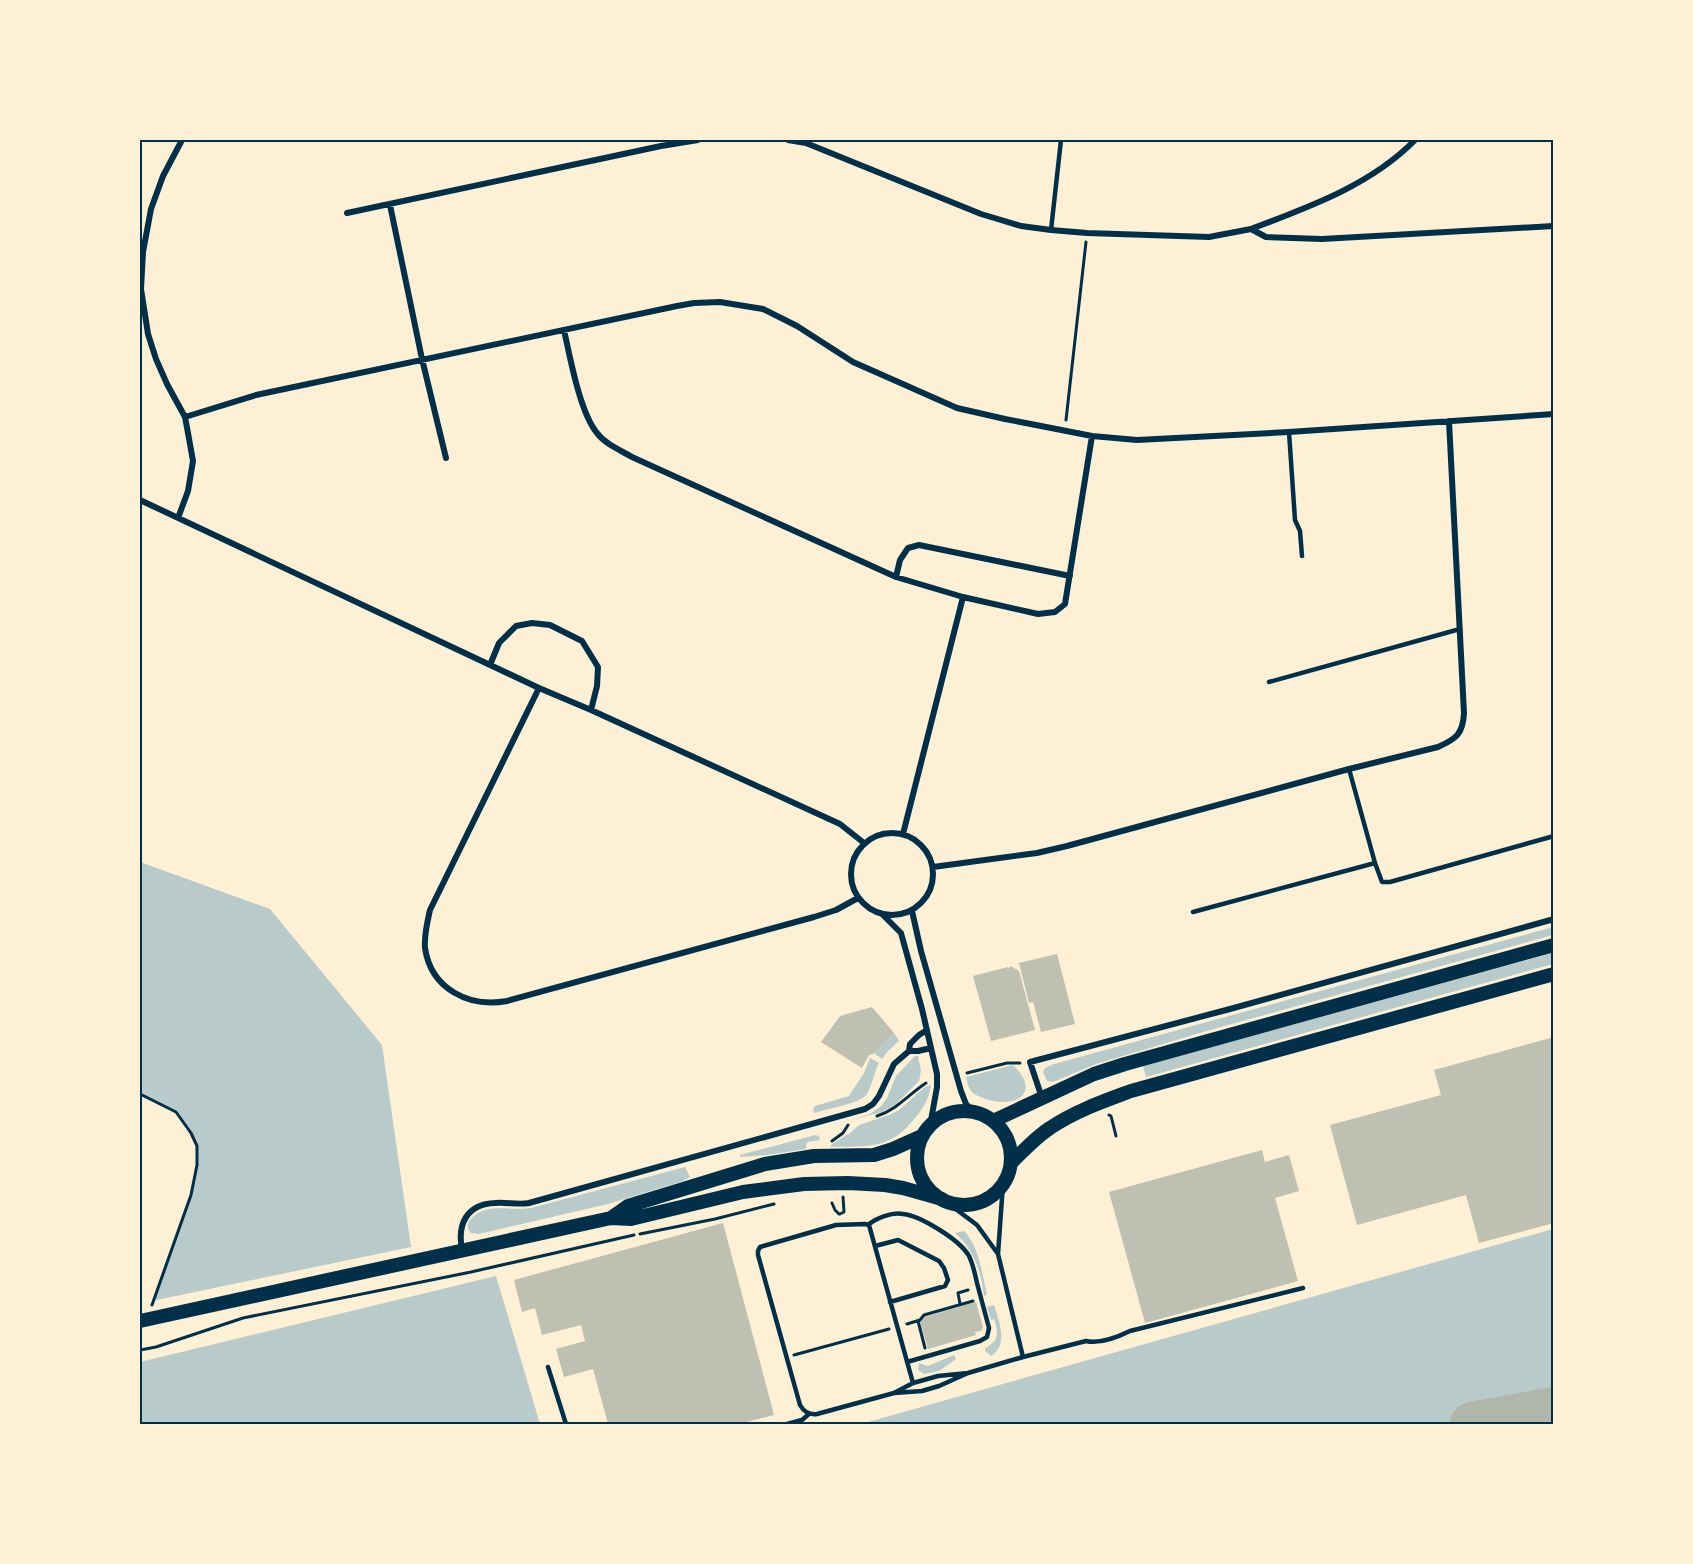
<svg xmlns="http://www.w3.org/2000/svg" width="1693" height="1564" viewBox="0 0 1693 1564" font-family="'Archivo Narrow',sans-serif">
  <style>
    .green { fill: #b9caca }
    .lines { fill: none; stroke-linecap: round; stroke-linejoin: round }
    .taxiway { stroke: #b1b6ab; stroke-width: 44 }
    .building { fill: #bec0b2 }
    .path { stroke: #003049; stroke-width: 3 }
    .service { stroke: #003049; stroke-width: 4.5 }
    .minor { stroke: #003049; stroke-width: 6 }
    .primary { stroke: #003049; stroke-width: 14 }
    .neatline { fill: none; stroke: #003049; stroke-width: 2 }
  </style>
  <rect width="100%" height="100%" fill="#fdf0d5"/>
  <path class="green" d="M140 862 270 909 382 1045 411 1247 152 1301 191 1192 197 1165 196 1144 176 1112 140 1094Z
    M1553 927V935L1203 1032 1096 1064 1053 1082 1047 1081 1043 1072 1045 1068 1054 1064Z
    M1553 953V964L1146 1077 1143 1066Z
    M894 1033 899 1041 888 1051 882 1059 874 1053Z
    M915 1056H918L921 1071 919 1081 895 1105 882 1112 850 1120 870 1114 881 1106 887 1098 896 1076Z
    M870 1058 879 1063C874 1073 872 1085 867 1094 860 1104 826 1109 814 1113L813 1109 815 1106 849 1096 864 1073Z
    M1013 1065C1043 1094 1014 1110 983 1098 979 1096 974 1095 971 1091 968 1087 967 1081 966 1077Z
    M931 1085C929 1098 924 1108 915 1118 890 1150 867 1146 830 1147L832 1144 850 1133 859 1125 889 1115 899 1110 925 1087Z
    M815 1135 819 1136 820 1140 807 1142 806 1149 767 1155 740 1157V1155Z
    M685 1167 690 1177 683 1181 608 1204 479 1234 471 1233C468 1229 466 1226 470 1220 486 1201 510 1212 531 1208Z
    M1553 1229V1424H861Z
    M964 1231C979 1246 982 1274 987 1294L984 1296C981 1271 974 1250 955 1233Z
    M496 1276 540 1424H140V1362Z
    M994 1305C999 1321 1009 1345 991 1356L985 1351V1348C999 1342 999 1332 994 1319L991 1320 987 1307Z
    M954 1355 956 1359 939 1371 924 1374 918 1370 919 1363 928 1366Z"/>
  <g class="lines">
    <path class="taxiway" d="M1472 1424 1554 1409"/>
  </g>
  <path class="building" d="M1057 954 1075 1024 1041 1032 1033 1002 1029 1003 1019 963Z
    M1011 966 1019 971 1035 1030 991 1041 973 976 1008 967 1009 968Z
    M872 1007 894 1033 873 1054 869 1055 862 1068 821 1042 840 1016Z
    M1554 1037V1223L1479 1243 1466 1195 1357 1225 1330 1125 1441 1095 1434 1070Z
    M1262 1150 1265 1162 1289 1155 1299 1191 1275 1198 1298 1281 1145 1323 1109 1192Z
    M723 1223 774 1415 739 1424H608L593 1369 564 1377 556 1349 585 1341 581 1325 542 1335 535 1308 522 1312 514 1280Z
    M976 1302 983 1327 981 1331 975 1332 976 1335 928 1349 920 1322 925 1317Z"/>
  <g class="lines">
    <path class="path" d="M1066 420 1086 242
      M967 1073 1007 1063H1020
      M140 1094 176 1112 191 1133 197 1146V1165L191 1195 152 1305
      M1109 1115 1111 1116 1116 1136
      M877 1116C898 1109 909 1094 926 1083
      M832 1141 843 1133 848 1125
      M832 1203 835 1210 839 1214
      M840 1214 844 1212 843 1197
      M640 1234 715 1219 774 1204
      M960 1304 958 1293 968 1290
      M918 1321 925 1348
      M907 1324 920 1320 924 1315 973 1301
      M140 1350 156 1347 243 1318 471 1272 634 1235
      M794 1355 889 1329"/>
    <path class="service" d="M1051 230 1061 140
      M1289 432 1295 520 1300 531 1302 556
      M1269 682 1460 629
      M1349 769 1375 863 1382 882H1390L1554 836
      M1193 912 1375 863
      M1003 1184 998 1254 1023 1357 1086 1341C1099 1344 1118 1337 1130 1331L1303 1288
      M945 1201 977 1225 998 1254
      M868 1225C876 1218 892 1212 903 1214 921 1216 960 1240 969 1256 973 1264 975 1274 977 1283 981 1298 985 1313 989 1328L987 1337 980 1341 907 1362
      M875 1246 898 1240 904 1243 939 1261 944 1268 948 1280 945 1286 890 1302
      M548 1367 566 1424
      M913 1383 938 1376 968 1373 1023 1357
      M894 1393 913 1383 869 1225 865 1224 836 1225 760 1247 758 1251V1255L800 1405C804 1412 809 1415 817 1414L894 1393 922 1391 939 1386 968 1373
      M787 1424 802 1420 809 1414"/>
    <path class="minor" d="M788 140 806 143 981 214 1021 226 1051 230 1087 233 1209 237 1251 229 1266 237 1322 239 1553 226
      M390 205 422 359 446 458
      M347 213 661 146 698 140
      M1251 229C1309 207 1371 185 1415 140
      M564 330C570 357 580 413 597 433 605 444 620 450 632 457L896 577 963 597 1038 614 1055 612 1065 604 1092 436
      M185 417 256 395 677 306 694 303 720 302 763 309 797 326 853 362 957 408 1005 419 1092 436 1137 440 1289 432 1554 414
      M140 500 539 688 591 710 840 824 864 843
      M178 518 188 491 193 461 188 433 185 417 167 384 156 359 148 334 141 289 143 252 151 209 163 176 182 140
      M896 577 900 560 908 548 919 545 1070 576
      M490 665 499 643 516 626 532 623 550 625 582 641 598 667 597 686 591 710
      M539 688 430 910C427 923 424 935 425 948 431 989 469 1008 507 1001L814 917 836 910 858 898
      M851 874a41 41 0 1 1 82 0a41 41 0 1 1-82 0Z
      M903 834 963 597
      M933 867 1037 853 1067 846 1349 769 1438 747C1456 739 1463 734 1464 713L1449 421
      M912 911 921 951 961 1091 966 1104 974 1112
      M882 914 901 933 922 1009 937 1074V1087L930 1126
      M909 1051H918L931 1048
      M1042 1098 1030 1062 1230 1009 1554 919
      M462 1249C457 1224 467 1204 495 1203 507 1202 518 1205 529 1203L865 1109 873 1104 879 1096 894 1064 909 1051 910 1044 919 1035 927 1030"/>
    <path class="primary" d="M917 1158a47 47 0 1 1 94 0a47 47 0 1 1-94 0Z
      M993 1121 1094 1074 1125 1064 1554 945
      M1012 1162C1024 1150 1036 1137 1050 1128 1075 1111 1104 1101 1131 1091L1554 974
      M611 1218 628 1206 765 1164 814 1156 874 1155 893 1149 922 1136
      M140 1321 611 1218 631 1219 743 1192 804 1184 848 1183 885 1185 903 1188 942 1199"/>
  </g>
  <rect width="1693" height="1564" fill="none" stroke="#fdf0d5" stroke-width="282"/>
  <rect x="141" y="141" width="1411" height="1282" class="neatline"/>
</svg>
